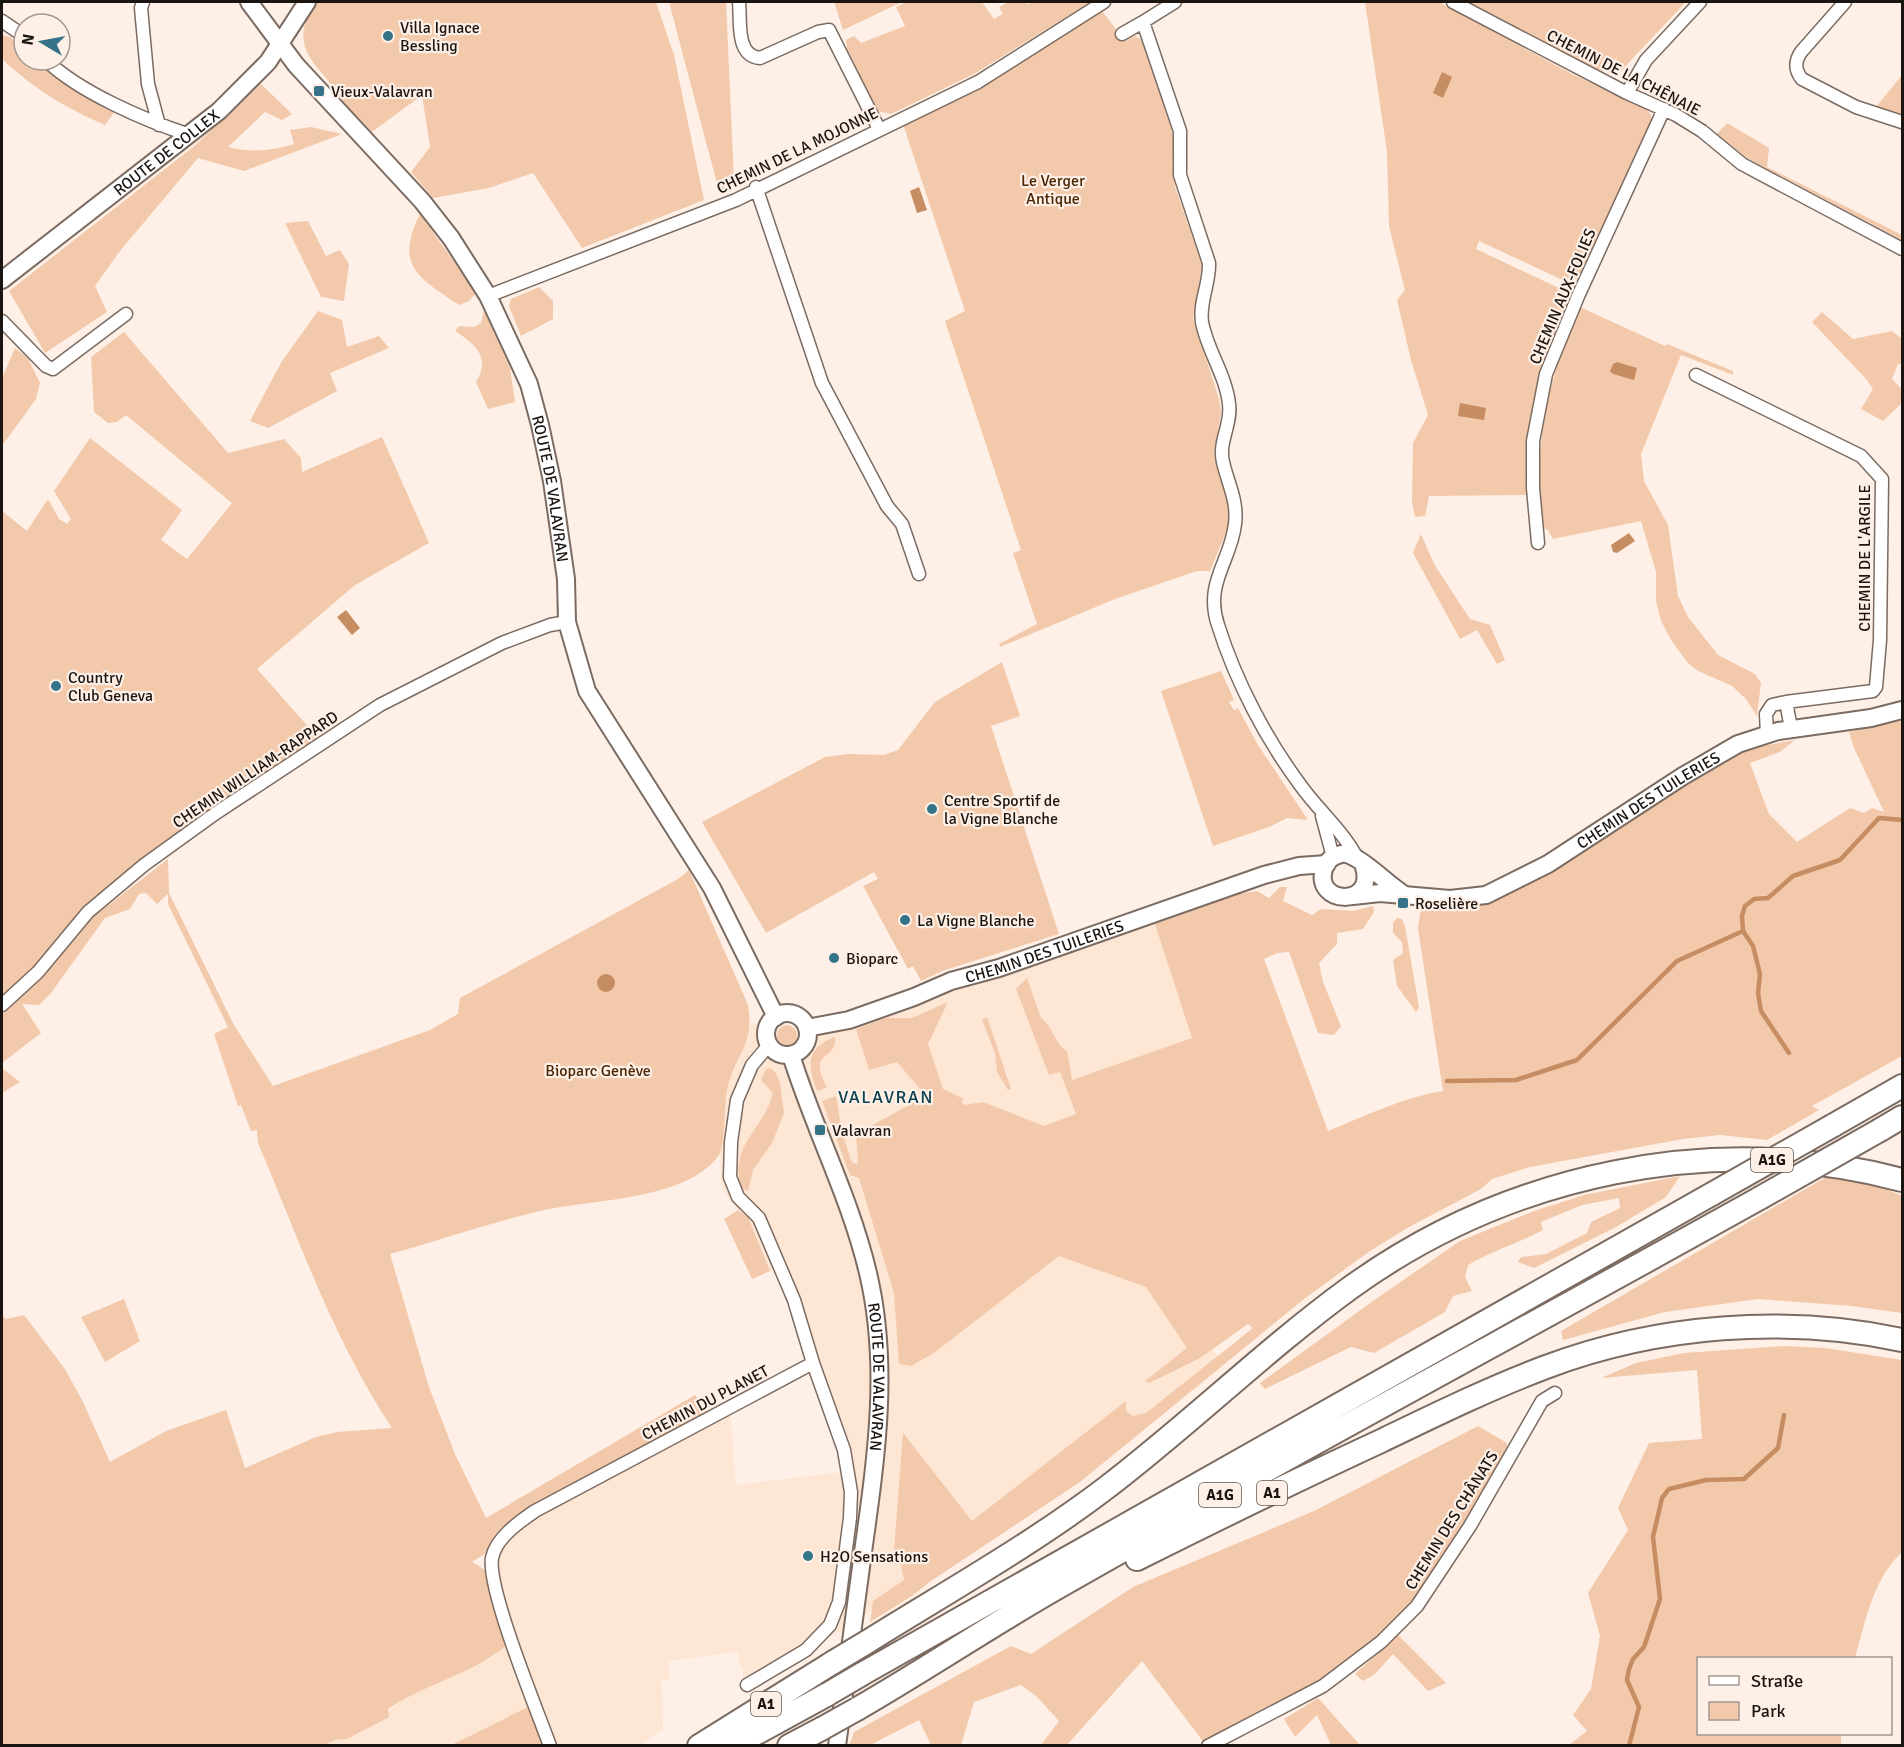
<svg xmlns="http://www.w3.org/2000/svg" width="1904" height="1747" viewBox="0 0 1904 1747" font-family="Signika,sans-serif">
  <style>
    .built { fill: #fee6d5 }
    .green { fill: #f3c9ab }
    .water { fill: #c68c62 }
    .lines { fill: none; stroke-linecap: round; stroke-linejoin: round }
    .stream { stroke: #c68c62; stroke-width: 4.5 }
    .street-casing { stroke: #7b6b61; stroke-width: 15 }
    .secondary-casing { stroke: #7b6b61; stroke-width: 20 }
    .highway-casing { stroke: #7b6b61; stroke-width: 26 }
    .street { stroke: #fff; stroke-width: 12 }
    .secondary { stroke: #fff; stroke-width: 16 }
    .highway { stroke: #fff; stroke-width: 22 }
    .highway-bridge-casing { stroke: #7b6b61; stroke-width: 26; stroke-linecap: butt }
    .highway-bridge { stroke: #fff; stroke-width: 22 }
    .poi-dot { fill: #347388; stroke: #fef0e6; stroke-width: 2 }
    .labels { text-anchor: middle; stroke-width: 4.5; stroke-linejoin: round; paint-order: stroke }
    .shield { fill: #fef0e6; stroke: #5f5751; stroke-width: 1.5 }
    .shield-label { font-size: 15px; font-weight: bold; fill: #1b1511 }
    .poi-label { font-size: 16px; fill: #1b1511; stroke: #fef0e6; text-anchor: start }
    .street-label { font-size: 16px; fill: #1b1511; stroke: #fef0e6 }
    .park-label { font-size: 16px; fill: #4b2502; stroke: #fef0e6 }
    .neighbourhood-label { font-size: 18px; letter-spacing: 1.5px; fill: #0a4151; stroke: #fef0e6 }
  </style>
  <rect width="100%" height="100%" fill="#fef0e6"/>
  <path class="built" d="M1149 915 1155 924 1193 1038 1065 1083 1076 1114 1186 1309 1219 1358 985 1539 743 1692V1667H740L738 1652 668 1661 670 1679 662 1680 663 1729 640 1745H544L530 1706 449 1745 325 1746 335 1740 347 1739 406 1697 493 1657 508 1644 483 1555 506 1528 730 1406 736 1485 842 1472 841 1458 787 1298 774 1269 770 1271 748 1217 738 1210 725 1193 721 1181 720 1153 728 1083 749 1037 750 1022 786 1035Z"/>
  <path class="green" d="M317 2H656L674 55 704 200 582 248 533 173 489 188 433 198 411 172 430 147 422 95 372 132C360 119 347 107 336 94 332 89 330 83 326 78 302 51 294 34 317 2Z
    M669 2H726L734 180 720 195Z
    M834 2H902L843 30Z
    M906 2H982L994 19 1003 14 999 7 1008 2H1026L1027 4 1032 2H1090L974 74 891 114 877 111 847 48 846 40 854 36 861 43 905 26 896 7Z
    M1365 2H1439L1570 73 1647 109 1651 115V123L1579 278 1565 281 1479 241 1476 249 1563 290 1567 295V304C1538 372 1524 419 1526 495L1429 496 1425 516 1415 517 1412 502 1413 443 1428 415 1411 360 1397 300 1405 290 1389 226 1387 152Z
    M1466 2H1686L1618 74 1606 72 1619 55 1602 72Z
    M1102 11 1125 41 1135 36 1142 40 1171 128 1174 141 1172 167 1175 187 1202 265 1193 318 1219 399 1221 412 1214 454 1229 509 1228 528 1210 571H1197L1115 599 1000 647 999 644 1037 624 1013 553 1021 550 945 321 965 311 903 124 1009 71Z
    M2 35 10 37 24 50V60H36L55 78 115 111 105 125C62 106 36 90 2 59Z
    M1902 75V116L1876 107Z
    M261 84 292 114 282 120 265 112 228 147C251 153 272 151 294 144L290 130 311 127 342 134 244 171 198 158 120 251 95 286 107 312 45 353 9 291 193 147Z
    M1727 123 1769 148 1767 167 1902 235V240L1747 158 1717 134Z
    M420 214 476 293 469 301 459 305C419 278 394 266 420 214Z
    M308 221 326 256 340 250 349 264 344 301 321 297 285 223Z
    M539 287 553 301V319L521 336 509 306 511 299Z
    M1580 307 1665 346 1667 344 1733 371V375L1681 355 1641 454 1644 481 1668 525 1678 596 1688 617 1718 655 1755 674 1761 683 1757 716 1746 699 1732 686 1698 671 1687 662 1671 640 1661 621 1656 601V572L1641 521 1553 539 1548 530 1541 527C1535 440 1545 386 1580 307Z
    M318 311 342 320 347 347 379 336 389 348 330 373 337 391 268 428 250 421 282 361Z
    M484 311 510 368 515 402 488 409 476 382C491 357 476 345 455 331L459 326 475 327 481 323Z
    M1822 312 1853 339 1892 331 1902 339V364H1898L1892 379 1902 389V403L1883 421 1861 409 1873 389 1867 380 1812 322Z
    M124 332 228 453 284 439 301 458 302 472 382 437 429 543 355 585 257 669 320 740 158 847 81 911 33 969 2 997V511L27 531 48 499 59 519 67 524 71 519 54 491 90 438 182 510 161 540 187 559 232 503 126 415 117 422 108 423 94 412 91 357Z
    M15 348 28 358 40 383 36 399 2 446V378Z
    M1421 534 1434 564 1470 619 1490 625 1505 660 1497 664 1477 630 1460 639 1413 553Z
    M1002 662 1020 716 991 726 1059 934 945 970 921 981 913 966 908 969 863 886 878 879 874 872 766 933 702 822 825 757 849 754 884 755 898 750 935 702Z
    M1221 671 1234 700 1229 702 1234 710 1238 708 1258 745 1308 820 1287 818 1269 827 1213 846 1161 691Z
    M1902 720V1056L1812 1106 1819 1110 1767 1140 1720 1135 1683 1139 1530 1167 1492 1179 1481 1189 1409 1227 1370 1251 1304 1299 1080 1482 931 1581 912 1596 870 1622 873 1601 904 1580 901 1565 893 1564 903 1433 972 1521 1126 1401V1411L1133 1416 1146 1413 1253 1328 1248 1324 1200 1358 1149 1383 1145 1381 1187 1348 1146 1287 1059 1256 934 1353 911 1366 899 1364 894 1293 859 1178 850 1175 822 1101 836 1096 842 1133 852 1163 858 1164 856 1134 926 1096 897 1062 869 1070 856 1029 885 1018H912L948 1002 928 1044 943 1089 964 1099 961 1101 964 1105 983 1102 1044 1126 1076 1114 1060 1072 1049 1075 1016 989 1027 978 1041 1018C1053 1026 1054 1043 1067 1051L1072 1080 1192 1038 1155 924 1239 894 1257 891 1269 898 1280 887H1287L1283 901 1312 915 1321 909 1353 911 1373 906 1374 912 1363 929 1337 933V944L1319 963 1323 982 1341 1026 1334 1035 1318 1033 1289 952 1277 953 1264 959 1328 1131C1365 1116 1404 1097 1443 1091L1418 929 1420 913 1426 905 1450 908 1479 904 1546 873 1745 749 1795 740 1780 752 1750 763 1769 814 1797 842 1850 808 1864 813 1872 808 1884 812 1854 748 1849 732Z
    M168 859 169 893 234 1025 273 1086 430 1030 458 1014 460 998 678 879 689 870 748 1005C754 1043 740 1049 729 1082 723 1098 726 1145 719 1155 687 1201 590 1199 540 1211 489 1223 440 1240 390 1254L429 1387 455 1454 486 1518 695 1395 708 1413 525 1513 483 1555 472 1562 487 1571 508 1644C474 1674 426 1683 388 1709L389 1717 347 1739 335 1740 325 1745H2V1315L6 1319 24 1315 65 1369 83 1402 110 1462 166 1431 226 1410 245 1468 316 1437 337 1432 392 1428C333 1339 300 1242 258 1143L257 1130 251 1131 241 1105 238 1106 214 1034 228 1027 168 904V894L157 904 146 893 139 894 130 909 105 918 51 993 39 1005 22 1004 41 1033 2 1063V1010L53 965 77 932 93 917Z
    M1397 918 1402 919 1405 926 1419 1007 1416 1012 1397 986 1393 960 1403 953 1402 942 1393 933V923Z
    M987 1017 1011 1089 1008 1090 997 1072 995 1053 982 1020Z
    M777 1035a10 10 0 1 1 20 0a10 10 0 1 1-20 0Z
    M835 1037C837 1063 806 1049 827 1087L817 1091C807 1065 806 1048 835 1037Z
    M2 1068 20 1082 2 1093Z
    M770 1068 775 1072 780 1083 784 1113 772 1143 753 1170 748 1191 741 1188C729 1143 764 1130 773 1093L761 1080 766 1069Z
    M1680 1176 1666 1197 1616 1227 1534 1268 1518 1262 1521 1257 1546 1254 1587 1233 1591 1222 1620 1208 1619 1198 1582 1205 1541 1222 1543 1230C1519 1243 1492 1251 1468 1265L1465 1277 1472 1291 1453 1296 1445 1312 1374 1353 1351 1347 1265 1389 1260 1383 1373 1301 1460 1241 1534 1211 1584 1195Z
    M1828 1176 1867 1181 1902 1196V1313L1852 1306 1758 1299 1665 1312 1563 1340 1561 1331Z
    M738 1210 748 1217 770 1271 752 1279 724 1219Z
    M124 1299 140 1341 105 1362 81 1317Z
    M1784 1346 1825 1348 1902 1360V1552C1872 1581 1866 1620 1855 1658H1698V1734H1841V1745H1569L1587 1731 1573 1715 1591 1689 1600 1636 1588 1593 1628 1530 1618 1508 1649 1443 1702 1439 1697 1370 1601 1378 1636 1363 1684 1353Z
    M1478 1426 1507 1443V1455C1476 1505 1436 1586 1393 1625 1338 1676 1271 1709 1205 1744L1142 1661 1067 1745H1041L1059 1721 1036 1696 1021 1685 974 1702 961 1745H931L919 1720 870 1745 849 1746 854 1732 1011 1646 1031 1654 1133 1587 1314 1511Z
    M1398 1635 1446 1683 1428 1691 1393 1654 1375 1674 1363 1681 1355 1674Z
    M1318 1698 1360 1745H1331L1317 1715 1295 1737 1284 1719Z
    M530 1706 544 1746H449Z"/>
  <path class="water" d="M1442 72 1452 77 1443 98 1433 93Z
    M919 187 927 210 917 213 910 191Z
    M1617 362 1637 368 1634 380 1613 374 1610 371 1613 364Z
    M1460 403 1486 408 1484 420 1458 416Z
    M1629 533 1635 541 1617 553 1613 552 1611 545Z
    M346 610 360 628 352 635 337 617Z
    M597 983a9 9 0 1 1 18 0a9 9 0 1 1-18 0Z"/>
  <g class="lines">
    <path class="stream" d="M1789 1053 1761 1011 1758 993 1760 974 1753 946 1743 931 1742 916 1745 906 1754 899 1768 898 1793 876 1840 860 1879 818 1902 820
      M1447 1081 1516 1080 1577 1060 1677 961 1743 931
      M1629 1746 1639 1707 1627 1680 1629 1669 1633 1659 1644 1647 1660 1599 1653 1537 1662 1498 1669 1489 1706 1480 1744 1479 1778 1448 1784 1415"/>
    <defs>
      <path id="street" d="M143 2 141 8 148 84 159 125
        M739 2C741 20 735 56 760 58L818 32 829 30 879 129
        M1175 2 1143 22 1180 131V175L1209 263C1210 283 1199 302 1202 322 1207 350 1226 375 1229 404 1232 424 1218 442 1223 462 1228 484 1238 501 1235 524 1231 561 1204 583 1218 625 1236 682 1266 739 1301 786 1319 811 1343 831 1357 858
        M1453 2 1627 93 1676 115 1702 131 1742 164 1902 249
        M1845 2 1801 52C1795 61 1794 69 1802 79L1856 107 1902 122
        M2 21 24 36
        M1122 34 1143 22
        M46 60C79 92 146 121 190 135
        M1627 93 1646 60 1700 2
        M756 187 822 383 887 506 902 524 919 574
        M488 296 736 200 978 82 1104 2
        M2 321 46 366 53 369 126 314
        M1696 375 1861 456 1882 479 1880 640 1876 687 1873 691 1786 702
        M1538 543 1533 488V441L1546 374 1579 294 1664 109
        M1767 734 1766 714 1772 705 1786 702 1791 728
        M1322 816 1333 857
        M2 1005 38 972 88 912 144 865 216 813 380 705 502 643 550 625 567 622
        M747 1685 806 1650 830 1625 839 1602 850 1518 851 1492 844 1450 813 1363
        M550 1746C537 1710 487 1589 492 1558 496 1538 519 1522 535 1511L813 1363 794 1300 759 1218 738 1197 730 1177 731 1142 737 1100 752 1065 769 1045
        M1208 1746 1323 1686 1381 1642 1417 1606 1470 1526 1542 1401 1555 1393"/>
      <g id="secondary">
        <path id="s1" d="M249 2 296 65 422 201 451 238 488 296 529 384 540 425 552 481 566 579 567 622 587 691 712 888 776 1017"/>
        <path id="s2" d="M2 280 219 111 268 62 307 2"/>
        <path d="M1364 867C1376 908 1313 905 1324 869 1326 861 1333 856 1341 854 1356 851 1387 884 1402 893"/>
        <path id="s3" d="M1353 896 1380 893 1450 899 1486 895 1548 864 1683 776 1738 744 1778 731 1871 718 1902 710"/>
        <circle cx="787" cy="1034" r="21"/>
        <path id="s4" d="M807 1028 849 1020 914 997 951 981 999 968 1264 875 1299 866 1327 864"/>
        <path id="s5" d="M791 1055C814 1129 850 1197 868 1273 890 1366 876 1459 863 1552 854 1617 846 1681 837 1746"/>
      </g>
      <path id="highway" d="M1832 1126 1902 1086
        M1880 1130 1902 1117
        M1137 1559C1217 1519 1299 1479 1381 1441 1435 1415 1490 1388 1546 1367 1657 1325 1787 1315 1902 1340
        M867 1642C947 1592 1031 1545 1106 1488 1190 1424 1265 1350 1350 1288 1508 1174 1712 1130 1902 1180
        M862 1674 1712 1194
        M857 1709C923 1671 987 1628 1053 1590 1287 1456 1525 1329 1760 1198
        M699 1746 832 1663
        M733 1746 828 1694
        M789 1746 823 1728"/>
    </defs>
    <use href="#street" class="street-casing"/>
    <use href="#secondary" class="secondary-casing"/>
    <use href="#highway" class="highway-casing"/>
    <use href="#street" class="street"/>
    <use href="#secondary" class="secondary"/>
    <use href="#highway" class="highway"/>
    <defs>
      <path id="highway-bridge" d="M1712 1194 1832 1126
        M1760 1198 1880 1130
        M832 1663 867 1642
        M828 1694 862 1674
        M823 1728 857 1709"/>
    </defs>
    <use href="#highway-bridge" class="highway-bridge-casing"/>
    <use href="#highway-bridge" class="highway-bridge"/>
  </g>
  <g class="poi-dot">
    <circle cx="388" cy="36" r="6"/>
    <rect x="313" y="85" width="12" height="12" rx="3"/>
    <circle cx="56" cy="686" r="6"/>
    <circle cx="932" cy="809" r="6"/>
    <rect x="1397" y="897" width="12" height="12" rx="3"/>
    <circle cx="905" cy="920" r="6"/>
    <circle cx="834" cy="958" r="6"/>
    <rect x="814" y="1124" width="12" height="12" rx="3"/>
    <circle cx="808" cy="1556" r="6"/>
  </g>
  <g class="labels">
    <g class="shield">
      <rect x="1751" y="1148" width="42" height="24" rx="4.5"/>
      <rect x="1257" y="1481" width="30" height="24" rx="4.5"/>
      <rect x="1199" y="1483" width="42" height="24" rx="4.5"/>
      <rect x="751" y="1692" width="30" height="24" rx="4.5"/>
    </g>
    <g class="shield-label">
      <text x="1772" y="1165">A1G</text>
      <text x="1272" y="1498">A1</text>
      <text x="1220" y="1500">A1G</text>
      <text x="766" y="1709">A1</text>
    </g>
    <g class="poi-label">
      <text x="400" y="33">Villa Ignace<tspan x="400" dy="18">Bessling</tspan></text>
      <text x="331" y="97">Vieux-Valavran</text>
      <text x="68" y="683">Country<tspan x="68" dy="18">Club Geneva</tspan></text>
      <text x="944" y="806">Centre Sportif de<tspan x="944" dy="18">la Vigne Blanche</tspan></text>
      <text x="1415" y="909">Roselière</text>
      <text x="917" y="926">La Vigne Blanche</text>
      <text x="846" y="964">Bioparc</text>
      <text x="832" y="1136">Valavran</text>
      <text x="820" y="1562">H2O Sensations</text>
    </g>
    <g class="street-label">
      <text transform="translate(1624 72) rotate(27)" y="6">CHEMIN DE LA CHÊNAIE</text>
      <text transform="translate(797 150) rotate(-26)" y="6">CHEMIN DE LA MOJONNE</text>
      <text dy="6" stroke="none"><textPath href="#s2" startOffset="208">ROUTE DE COLLEX</textPath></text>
      <text transform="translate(1562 296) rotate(-67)" y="6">CHEMIN AUX-FOLIES</text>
      <text dy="6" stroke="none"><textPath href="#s1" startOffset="584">ROUTE DE VALAVRAN</textPath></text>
      <text transform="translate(1864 558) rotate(-90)" y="6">CHEMIN DE L'ARGILE</text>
      <text transform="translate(255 769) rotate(-34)" y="6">CHEMIN WILLIAM-RAPPARD</text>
      <text dy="6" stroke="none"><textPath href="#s3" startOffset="322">CHEMIN DES TUILERIES</textPath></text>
      <text dy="6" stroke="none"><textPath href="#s4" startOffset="250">CHEMIN DES TUILERIES</textPath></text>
      <text dy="6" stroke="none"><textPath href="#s5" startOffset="336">ROUTE DE VALAVRAN</textPath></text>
      <text transform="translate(705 1402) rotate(-28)" y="6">CHEMIN DU PLANET</text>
      <text transform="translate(1451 1520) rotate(-58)" y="6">CHEMIN DES CHÂNATS</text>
    </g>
    <g class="park-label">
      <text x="1053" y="186">Le Verger<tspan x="1053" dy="18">Antique</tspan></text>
      <text x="598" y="1076">Bioparc Genève</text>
    </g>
    <g class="neighbourhood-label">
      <text x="886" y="1103">VALAVRAN</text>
    </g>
  </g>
  <rect width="1904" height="1747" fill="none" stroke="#1b1511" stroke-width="6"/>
  <rect x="1697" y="1657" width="195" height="78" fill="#fef0e6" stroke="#a39891" stroke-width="1.5"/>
  <rect x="1709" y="1676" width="30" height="9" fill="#ffffff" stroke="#a39891" stroke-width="1.5"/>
  <text x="1751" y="1687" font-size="18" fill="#1b1511">Straße</text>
  <rect x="1709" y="1702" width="30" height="18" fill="#f3c9ab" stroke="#a39891" stroke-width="1.5"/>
  <text x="1751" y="1717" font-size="18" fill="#1b1511">Park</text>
  <g transform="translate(42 42) rotate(280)"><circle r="28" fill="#fef0e6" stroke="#a39891" stroke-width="1.5"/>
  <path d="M0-4.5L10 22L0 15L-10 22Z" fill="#347388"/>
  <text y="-9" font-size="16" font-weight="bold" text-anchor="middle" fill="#1b1511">N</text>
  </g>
</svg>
